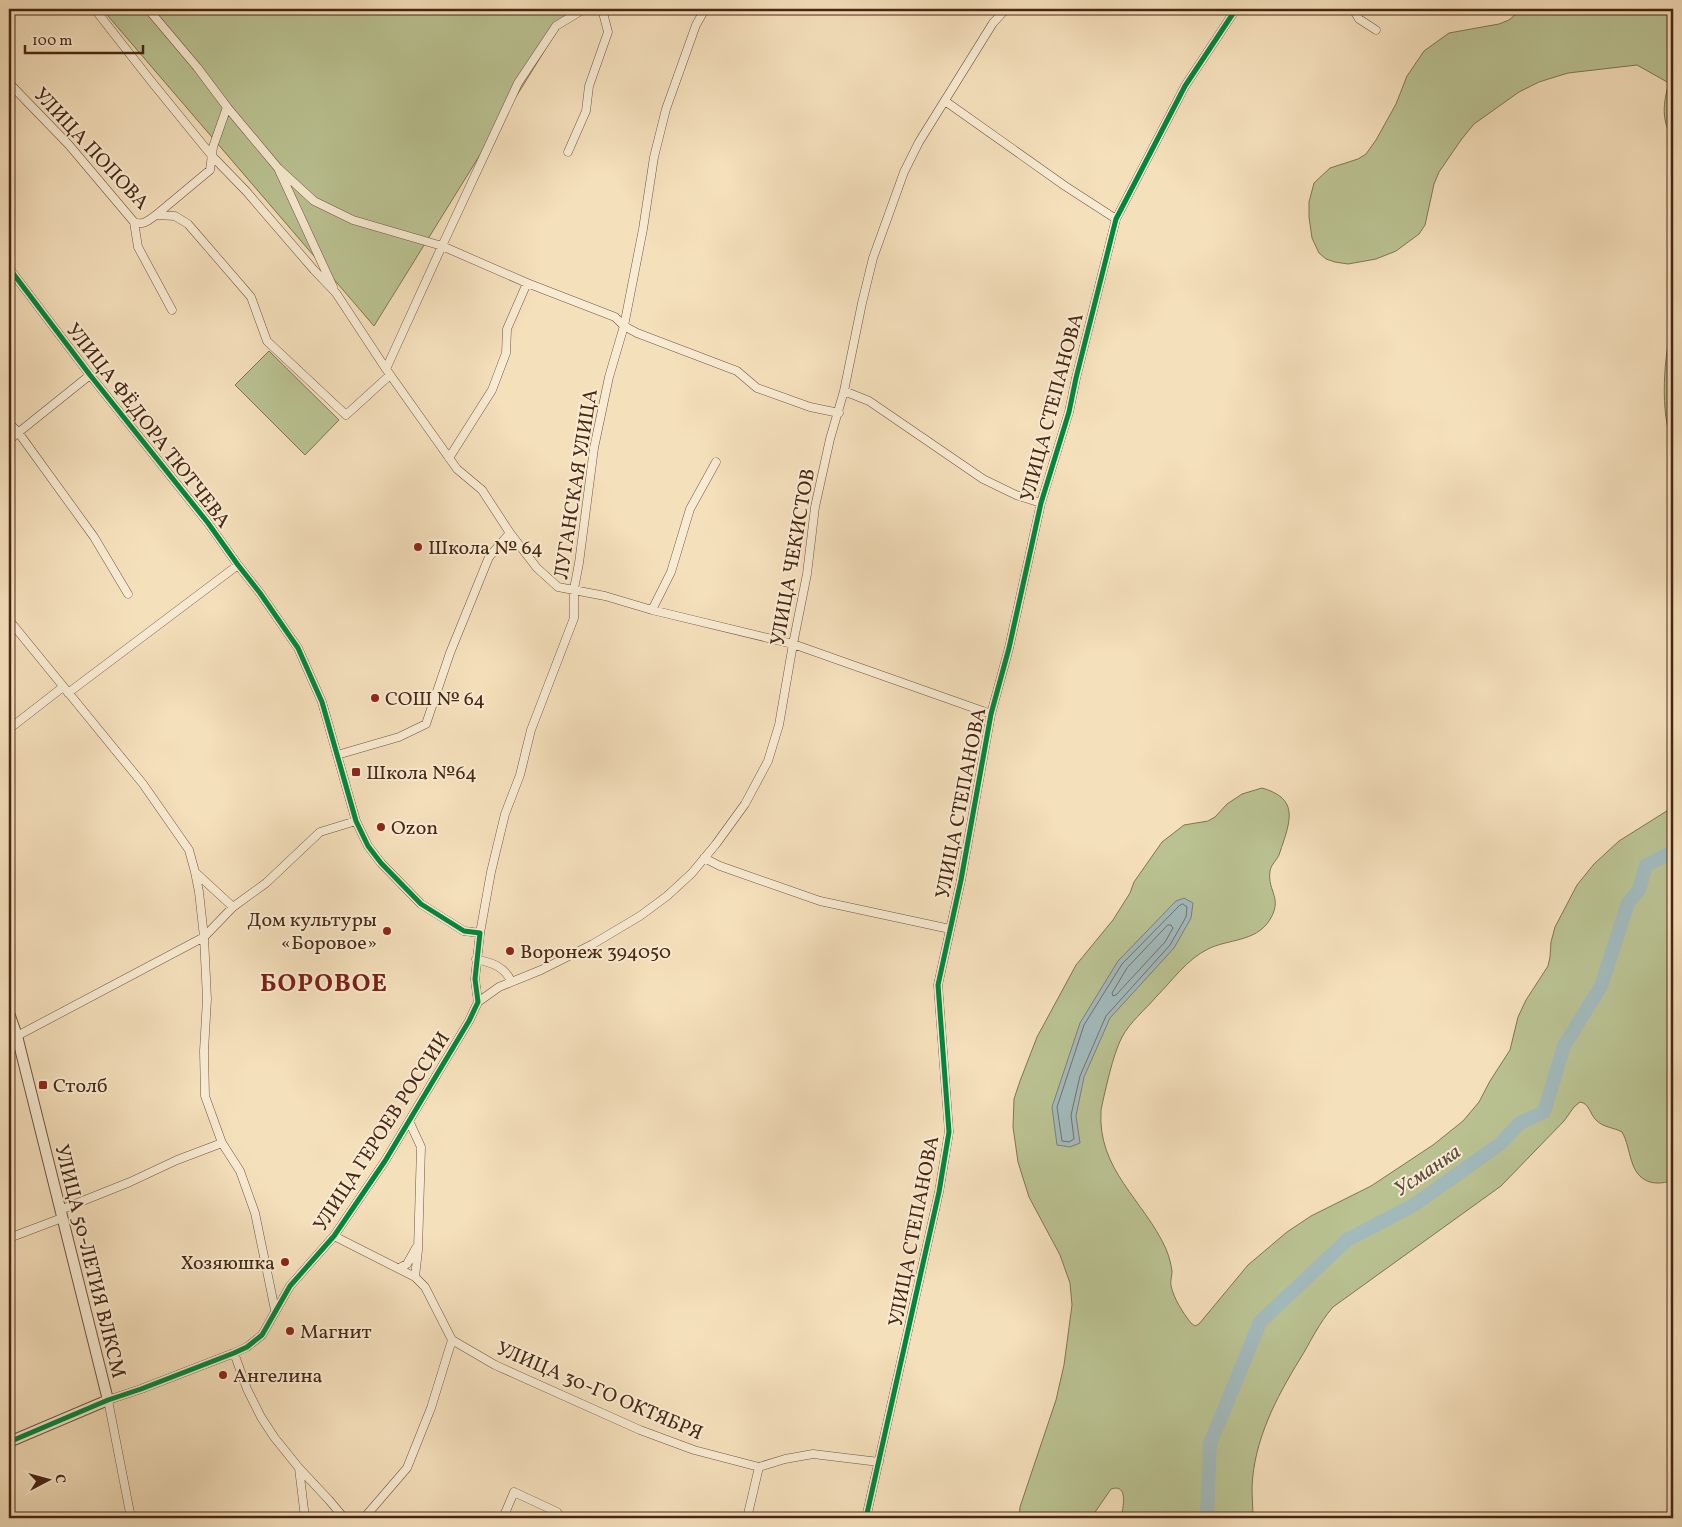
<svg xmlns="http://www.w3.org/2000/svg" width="1682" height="1527" viewBox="0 0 1682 1527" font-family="Vollkorn,serif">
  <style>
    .green { fill: #bac292; stroke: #817453 }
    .water { fill: #a2babc; stroke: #7e7f79 }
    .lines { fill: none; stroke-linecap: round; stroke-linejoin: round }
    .shore { stroke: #757068; stroke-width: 1 }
    .river { stroke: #a2babc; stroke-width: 14 }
    .minor-casing { stroke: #73543e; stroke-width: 9 }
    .tertiary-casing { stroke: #73543e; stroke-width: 12 }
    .minor { stroke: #f8ebd3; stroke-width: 8 }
    .tertiary { stroke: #f8ebd3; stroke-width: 10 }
    .cycleway-casing { stroke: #f8ebd3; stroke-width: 8 }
    .cycleway { stroke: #00873e; stroke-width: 5 }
    .poi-dot { fill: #8f2418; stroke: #f8ebd3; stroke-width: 2 }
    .labels { text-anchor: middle; stroke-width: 4; stroke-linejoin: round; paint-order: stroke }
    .street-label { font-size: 20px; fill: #482614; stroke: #f8ebd3 }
    .poi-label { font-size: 20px; fill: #482614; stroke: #f8ebd3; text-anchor: start }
    .water-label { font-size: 21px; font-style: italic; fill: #5e4b3e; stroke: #f8ebd3 }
    .district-label { font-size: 25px; font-weight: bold; letter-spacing: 1px; fill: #7a1f14; stroke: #f8ebd3 }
  </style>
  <rect width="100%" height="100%" fill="#f5e0bc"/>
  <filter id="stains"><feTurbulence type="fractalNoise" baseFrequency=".004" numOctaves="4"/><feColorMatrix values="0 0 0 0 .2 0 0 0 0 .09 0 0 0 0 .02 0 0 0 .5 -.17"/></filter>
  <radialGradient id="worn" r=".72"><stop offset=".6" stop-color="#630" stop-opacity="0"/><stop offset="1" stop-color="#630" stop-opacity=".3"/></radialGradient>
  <path class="green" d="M102 9H578L566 16 374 326Z
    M1522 9H1673V171C1669 163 1669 148 1673 139 1661 121 1663 103 1669 83L1637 65 1568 73 1539 82 1519 92 1474 124 1461 140 1439 172 1434 184 1425 225 1419 234 1396 251 1376 259 1348 264 1335 262 1326 259 1319 253 1312 238 1309 217V202L1314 183 1330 168 1358 159 1366 154 1376 140 1396 104 1407 76 1424 51 1449 33 1499 24 1509 20Z
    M1673 322V443C1659 415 1664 352 1673 322Z
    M269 351 339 420 305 455 235 385Z
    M1262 788C1293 797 1293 813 1284 840 1282 845 1281 850 1279 855 1276 861 1271 865 1270 871 1267 892 1284 898 1269 921 1255 942 1228 939 1208 949 1186 960 1173 980 1156 997 1145 1010 1130 1022 1122 1037 1113 1054 1105 1091 1101 1110 1097 1170 1144 1200 1166 1249 1169 1256 1171 1264 1172 1271 1172 1276 1170 1281 1171 1286 1174 1299 1183 1313 1191 1323L1195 1326 1199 1324 1248 1265 1287 1232 1311 1216 1371 1186 1433 1145 1463 1121 1479 1102 1490 1081 1510 1050 1518 1017 1526 1000 1548 966 1550 957 1551 942 1555 927 1577 885 1594 864 1619 841 1673 807V1180C1666 1183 1657 1184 1650 1182 1628 1175 1632 1149 1622 1132 1613 1127 1604 1128 1596 1120 1590 1114 1589 1103 1580 1102L1574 1107 1564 1121 1501 1186 1333 1307C1319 1323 1311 1341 1300 1359 1276 1398 1254 1440 1252 1487 1252 1498 1253 1508 1253 1518H1121C1123 1508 1129 1483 1111 1489L1091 1518H1019L1020 1507 1056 1400 1064 1365 1072 1305 1070 1283 1060 1255 1029 1197 1018 1162 1013 1127 1014 1099 1020 1081 1037 1037 1076 965 1113 920 1130 893 1134 882 1162 842 1184 825 1208 821 1215 817 1227 804 1242 794Z"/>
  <path class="water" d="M1184 898 1193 903 1191 918 1174 948 1110 1018 1084 1077 1076 1116 1080 1143 1070 1147 1057 1145 1052 1107 1080 1023 1118 961 1176 901Z"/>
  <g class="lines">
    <path class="shore" d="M1183 904 1187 907 1186 917 1170 945 1106 1016 1080 1076 1071 1115 1074 1139 1069 1142 1062 1141 1057 1107 1084 1025 1122 964 1179 906Z
      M1168 925H1171L1173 928 1165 942 1116 995 1113 996 1112 993 1127 968Z"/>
    <path class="river" d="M1207 1518 1210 1444 1260 1322 1347 1240 1412 1206 1500 1144 1520 1123 1544 1112 1564 1046 1601 986 1628 903 1639 890 1646 865 1673 852"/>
    <defs>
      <path id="minor" d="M148 9 197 67 227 107 278 168 333 287
        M1353 9 1359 19 1376 30
        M97 12 151 81 212 156 246 191 314 270 336 293 386 369 457 469 482 490 510 533 537 568 558 587 605 596 652 610 793 644 991 714
        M9 83 69 145 134 222C143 226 149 220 156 215L175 216 188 224 251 297 267 341 346 415 390 375
        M945 101 1065 186 1116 219
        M568 152 586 111 589 86 608 32 602 9
        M278 168 314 201 353 220 442 246 527 283 615 317 624 326 637 333 737 371 757 388 810 407 839 413
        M156 215 210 170 213 147 227 107
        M134 222 138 247 172 310
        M9 268 90 375 208 523 238 565 260 593 298 648 322 702 356 821 368 846 381 863 421 904 464 931 480 933 475 979 478 1002 469 1021 385 1161 334 1236 290 1286 262 1335 247 1347 234 1353 141 1389 108 1400 131 1518
        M386 369 442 246 518 83 556 26 584 9
        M844 391 869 401 983 479 1016 495 1041 503
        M9 423 18 432 94 537 128 594
        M9 440 90 375
        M449 458 492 390 506 353 507 329 527 283
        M652 610 671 572 690 509 716 462
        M9 620 143 784 189 850 195 872 199 892 204 937 207 999 204 1051 205 1096 222 1143 240 1171 255 1213 275 1310
        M68 693 238 565
        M9 729 63 687
        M337 755 399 737 426 724 450 653 489 557 510 533
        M704 858 720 866 820 901 950 929
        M195 872 233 907
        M480 933 491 872 505 814 520 775 531 730 574 618V589L579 563 594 448 609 377 624 326 643 229 654 157 666 109 696 25 705 9
        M476 959C492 963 504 966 511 981
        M478 1002 499 987 541 970 593 944 640 916 667 896 692 873 716 844 745 804 768 761 779 725 793 644 807 574 815 507 830 439 844 391 862 303 873 258 904 172 919 142 993 23 1006 9
        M17 1036 204 937 233 907 266 883 320 832 356 821
        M60 1210 130 1182 177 1160 222 1143
        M334 1236 415 1277 418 1250 421 1147 409 1121
        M9 1238 62 1218
        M399 1268 407 1264 416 1248
        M415 1277 425 1287 452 1340 495 1365 640 1430 694 1450 759 1467 747 1518
        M234 1353 247 1389 261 1417 274 1437 299 1468 305 1518
        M759 1467 785 1459 813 1454 879 1462
        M299 1468 329 1500 344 1518
        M364 1518 407 1468 431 1408 452 1340
        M503 1518 514 1492 557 1512 561 1518
        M866 1518 939 1192 949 1132 938 985 961 880 991 714 1009 648 1041 503 1069 412 1076 378 1116 219 1185 86 1236 9"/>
      <path id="tertiary" d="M9 1013 17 1036 108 1400 9 1442"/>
    </defs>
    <use href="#minor" class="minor-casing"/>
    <use href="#tertiary" class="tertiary-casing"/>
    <use href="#minor" class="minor"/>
    <use href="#tertiary" class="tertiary"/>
    <defs>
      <path id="cycleway" d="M9 268 90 375 208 523 238 565 260 593 298 648 322 702 356 821 368 846 381 863 421 904 464 931 480 933 475 979 478 1002 469 1021 385 1161 334 1236 290 1286 262 1335 247 1347 234 1353 141 1389 108 1400 9 1442
        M866 1518 939 1192 949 1132 938 985 961 880 991 714 1009 648 1041 503 1069 412 1076 378 1116 219 1185 86 1236 9"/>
    </defs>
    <use href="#cycleway" class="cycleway-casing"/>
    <use href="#cycleway" class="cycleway"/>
  </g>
  <g class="poi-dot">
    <circle cx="418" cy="547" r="5"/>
    <circle cx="375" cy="698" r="5"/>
    <rect x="351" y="767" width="10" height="10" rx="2.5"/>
    <circle cx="381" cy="827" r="5"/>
    <circle cx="387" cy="931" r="5"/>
    <circle cx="510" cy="951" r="5"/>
    <rect x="38" y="1080" width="10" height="10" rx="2.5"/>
    <circle cx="285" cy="1262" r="5"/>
    <circle cx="290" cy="1331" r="5"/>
    <circle cx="223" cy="1375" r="5"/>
  </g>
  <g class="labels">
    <g class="street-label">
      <text transform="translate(92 148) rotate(47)" y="7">УЛИЦА ПОПОВА</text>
      <text transform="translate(1051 407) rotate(-75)" y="7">УЛИЦА СТЕПАНОВА</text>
      <text transform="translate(149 425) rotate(52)" y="7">УЛИЦА ФЁДОРА ТЮТЧЕВА</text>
      <text transform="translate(575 484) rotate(-81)" y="7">ЛУГАНСКАЯ УЛИЦА</text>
      <text transform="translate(792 557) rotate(-80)" y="7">УЛИЦА ЧЕКИСТОВ</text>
      <text transform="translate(960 803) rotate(-79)" y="7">УЛИЦА СТЕПАНОВА</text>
      <text transform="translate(381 1131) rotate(-57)" y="7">УЛИЦА ГЕРОЕВ РОССИИ</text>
      <text transform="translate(913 1231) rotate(-79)" y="7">УЛИЦА СТЕПАНОВА</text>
      <text transform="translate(91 1261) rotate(76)" y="7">УЛИЦА 50-ЛЕТИЯ ВЛКСМ</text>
      <text transform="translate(600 1390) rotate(23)" y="7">УЛИЦА 30-ГО ОКТЯБРЯ</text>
    </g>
    <g class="poi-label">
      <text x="428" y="554">Школа № 64</text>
      <text x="385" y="705">СОШ № 64</text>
      <text x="366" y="779">Школа №64</text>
      <text x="391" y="834">Ozon</text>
      <text x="377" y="926" text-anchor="end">Дом культуры<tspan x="377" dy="23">«Боровое»</tspan></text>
      <text x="520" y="958">Воронеж 394050</text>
      <text x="53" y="1092">Столб</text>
      <text x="275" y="1269" text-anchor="end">Хозяюшка</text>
      <text x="300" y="1338">Магнит</text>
      <text x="233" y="1382">Ангелина</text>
    </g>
    <g class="water-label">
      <text transform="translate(1427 1170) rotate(-34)" y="7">Усманка</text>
    </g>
    <g class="district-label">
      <text x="324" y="991">БОРОВОЕ</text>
    </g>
  </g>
  <rect width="1682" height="1527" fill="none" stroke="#f5e0bc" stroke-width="30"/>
  <rect x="10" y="10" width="1662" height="1507" fill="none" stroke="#482614" stroke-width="2.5"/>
  <rect x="15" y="15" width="1652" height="1497" fill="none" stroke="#482614"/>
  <g transform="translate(48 1480) rotate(84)" stroke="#f8ebd3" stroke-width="4" paint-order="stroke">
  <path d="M0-4L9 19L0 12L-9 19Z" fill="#482614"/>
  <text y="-8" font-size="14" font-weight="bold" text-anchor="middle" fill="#482614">С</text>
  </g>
  <path d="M25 45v8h118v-8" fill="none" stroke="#482614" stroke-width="2.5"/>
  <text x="32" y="45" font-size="15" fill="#482614" stroke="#f8ebd3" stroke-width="4" paint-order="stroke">100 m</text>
  <rect width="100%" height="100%" filter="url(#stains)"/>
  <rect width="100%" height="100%" fill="url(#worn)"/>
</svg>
